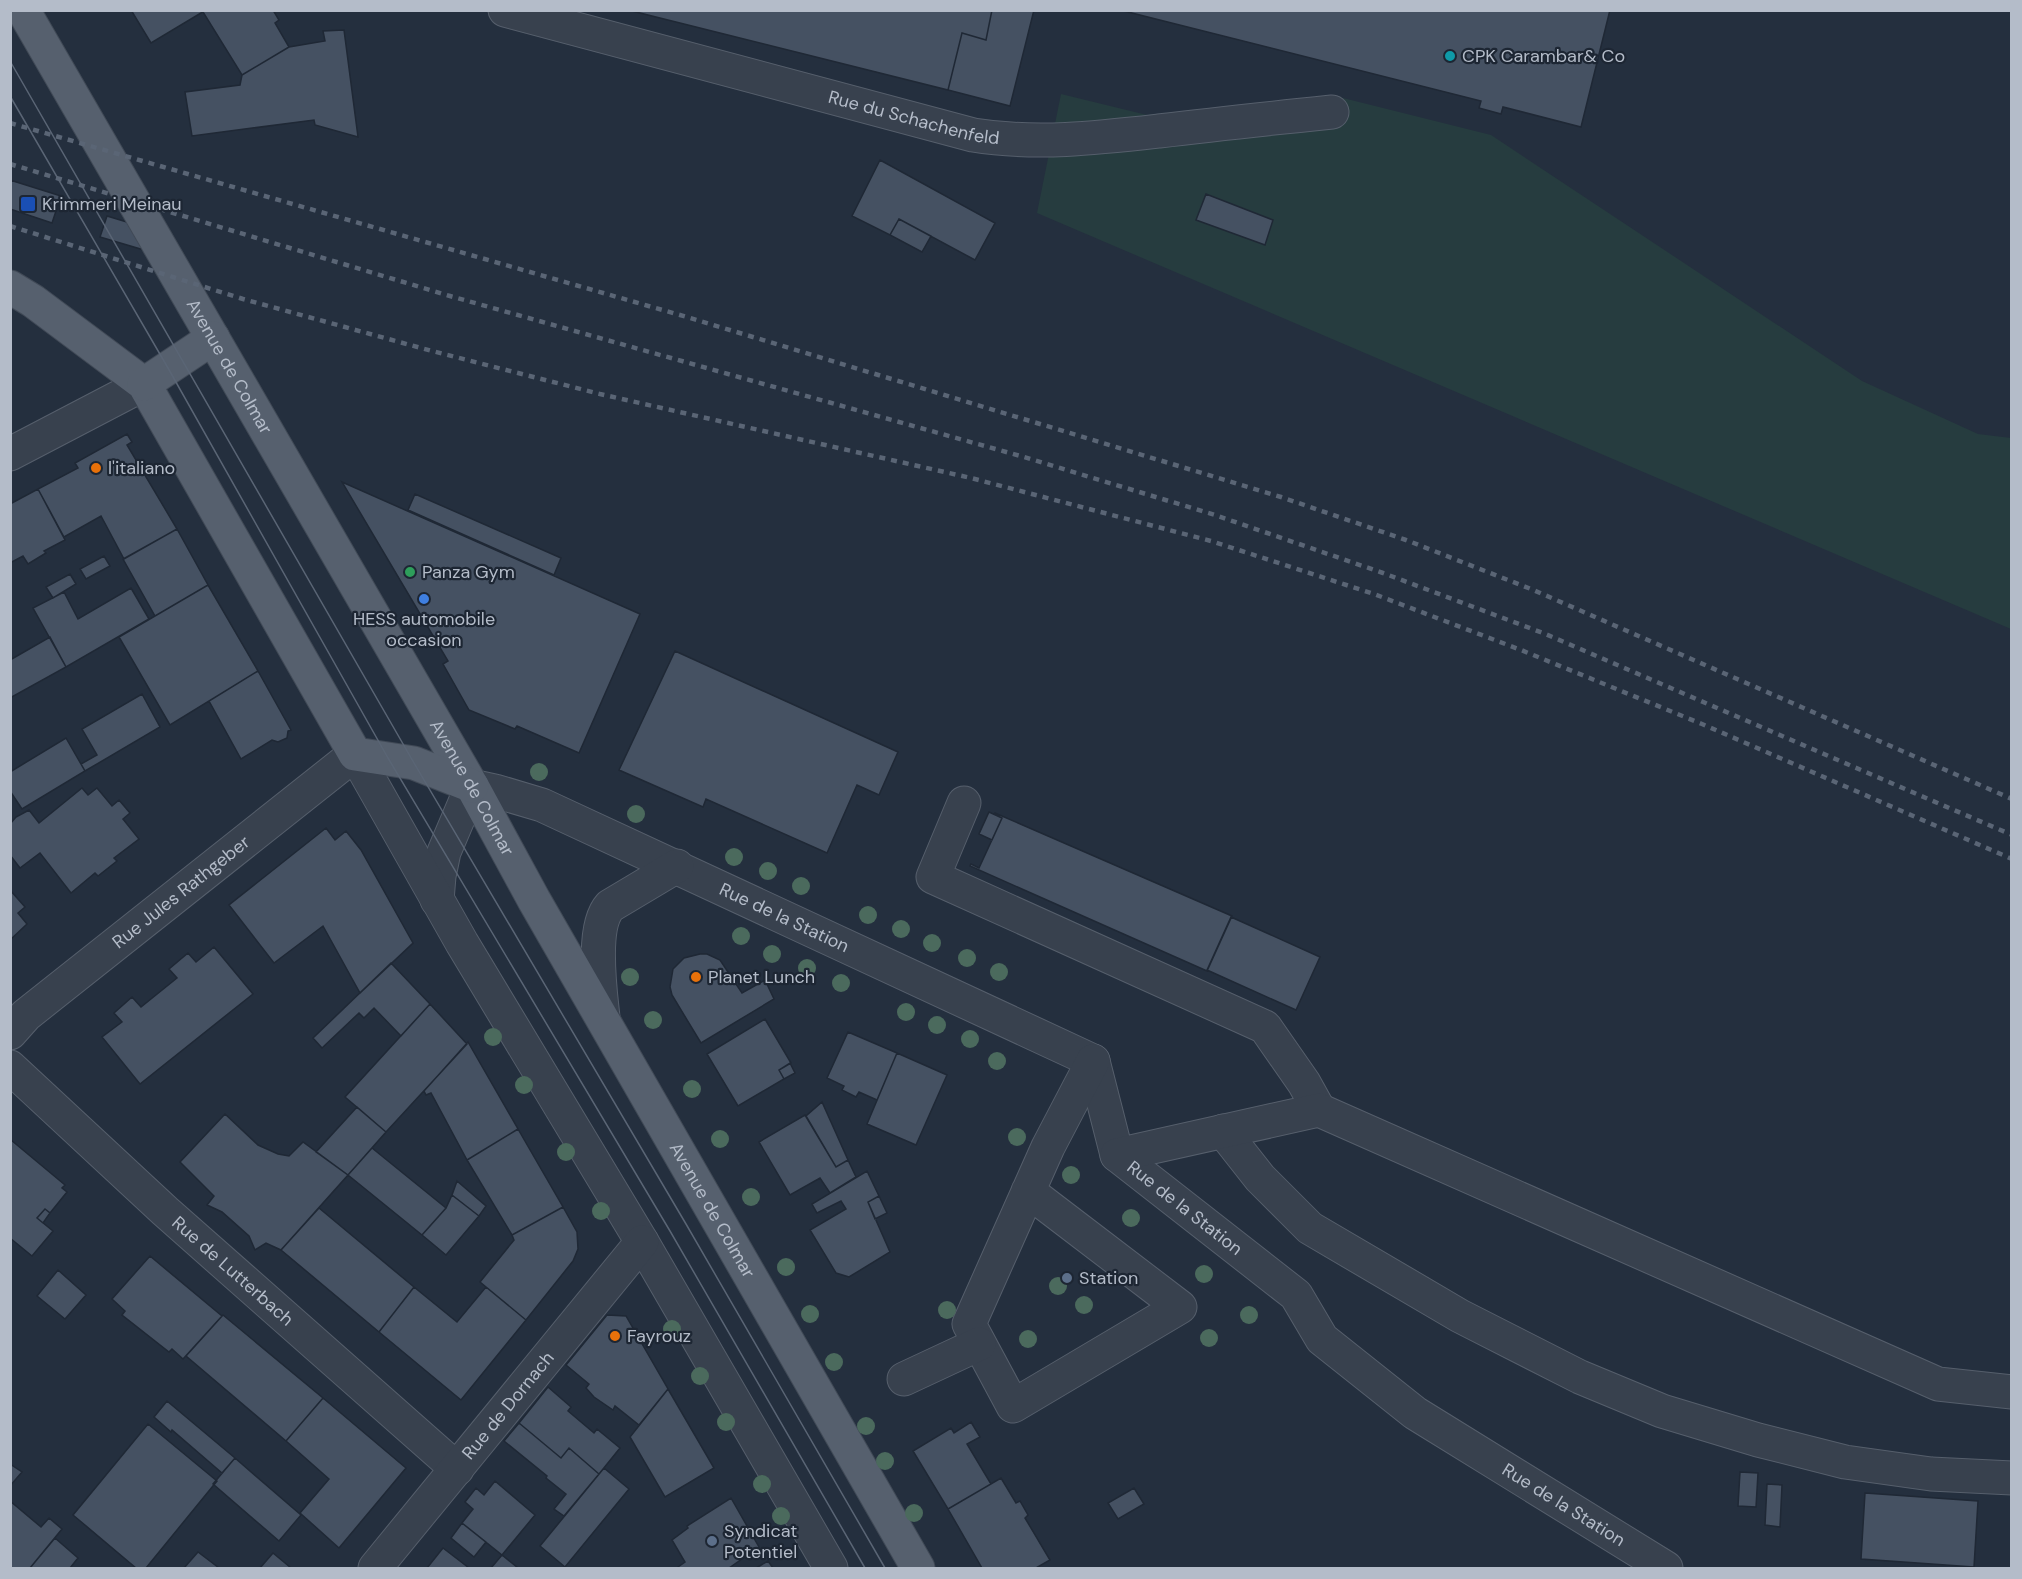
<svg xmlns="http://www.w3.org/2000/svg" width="2022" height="1579" viewBox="0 0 2022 1579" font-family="'DM Sans',sans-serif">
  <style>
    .green { fill: #263c3f }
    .building { fill: #455162; stroke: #1f2835; stroke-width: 1.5 }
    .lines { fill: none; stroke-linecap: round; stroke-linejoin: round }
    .minor-casing { stroke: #565f6c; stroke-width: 35 }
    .major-casing { stroke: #414a57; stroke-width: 35 }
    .minor { stroke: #38414e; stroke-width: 33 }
    .major { stroke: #56606e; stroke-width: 33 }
    .tram { stroke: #5a6575; stroke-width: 1.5 }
    .rail { stroke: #5a6575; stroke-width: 4.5; stroke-dasharray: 6 6; stroke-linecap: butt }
    .tree { fill: #4b6a5d }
    .culture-dot { fill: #0f9aa8; stroke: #1d2633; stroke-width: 2 }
    .transit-dot { fill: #1a4fb4; stroke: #1d2633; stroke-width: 2 }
    .food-dot { fill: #e8710a; stroke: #1d2633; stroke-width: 2 }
    .leisure-dot { fill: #2e9e5b; stroke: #1d2633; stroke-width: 2 }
    .shop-dot { fill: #3f7fe0; stroke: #1d2633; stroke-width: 2 }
    .service-dot { fill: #5c6f8a; stroke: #1d2633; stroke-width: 2 }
    .labels { text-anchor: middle; stroke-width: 4.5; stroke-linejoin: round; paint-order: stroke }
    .poi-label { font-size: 18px; fill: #b4bcc9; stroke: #1d2633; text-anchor: start }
    .street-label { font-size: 18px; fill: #b4bcc9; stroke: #1d2633 }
  </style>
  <rect width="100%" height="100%" fill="#242f3e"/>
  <path class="green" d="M1061 94 1147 115 1335 96 1491 135 1862 381 1978 434 2011 438V629L1037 213Z"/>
  <path class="building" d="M131 10H206L151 43Z
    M206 10H273L279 20 275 23 289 47 242 75 203 12Z
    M628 10H992L986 40 962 33 948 90Z
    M992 10H1034L1010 106 948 90 962 33 986 40Z
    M1120 10H1610L1581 127 1503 107 1501 114 1479 108 1481 101Z
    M344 30 358 137 315 125 314 120 192 136 185 92 240 85 242 75 289 47 325 41 323 31Z
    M880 160 995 223 975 260 899 219 890 235 852 216Z
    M10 180 61 196 52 223 10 209Z
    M1206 194 1273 220 1265 245 1196 220Z
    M107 216 150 229 144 250 100 237Z
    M899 219 931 236 922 252 890 235Z
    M127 434 132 442 127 445 177 529 124 559 101 516 64 537 38 489 78 468 75 463Z
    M342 482 640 614 579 753 517 726 515 729 469 710 443 664 448 661Z
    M38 489 65 540 44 551 46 553 28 564 23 556 10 563V504Z
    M415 494 561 558 554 575 408 510Z
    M177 529 208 585 155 616 123 559Z
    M104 556 110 566 86 579 80 569Z
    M70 574 76 584 53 598 46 587Z
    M208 585 258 671 170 725 119 637Z
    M131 588 149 619 66 667 33 608 64 592 78 619Z
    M50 637 66 667 10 698V660Z
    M675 651 898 752 879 795 857 785 827 853 706 799 703 807 619 770Z
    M258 671 291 730 288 731 287 738 278 742 272 740 241 759 209 701Z
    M142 694 160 727 85 771 81 764 97 755 82 729Z
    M66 738 85 771 22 809 10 791V772Z
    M82 788 88 795 97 788 112 806 119 800 130 813 123 819 139 839 114 858 117 861 98 876 95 873 71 893 40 853 20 868 10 855V824L16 817 29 810 39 823Z
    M989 812 1002 818 992 840 979 834Z
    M995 813 1232 916 1207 971 970 866 971 864 979 868 1002 818 994 814Z
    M326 828 335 840 346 831 361 850 413 943 360 993 323 926 274 963 229 905Z
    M10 890 25 907 18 913 27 924 10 940Z
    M1231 917 1320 957 1296 1010 1207 970Z
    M214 947 253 994 140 1084 102 1037 122 1022 114 1013 132 997 141 1007 177 978 169 969 188 953 196 962Z
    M700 954H707L720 960 742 993 765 980 774 999 701 1043 672 995 670 987 673 969 684 958Z
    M391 963 430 1004 401 1036 374 1008 364 1018 359 1013 322 1048 313 1038Z
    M430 1004 467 1044 386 1132 345 1097Z
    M765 1019 791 1063 779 1070 784 1079 738 1106 707 1054Z
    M848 1032 897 1053 877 1100 859 1092 856 1097 842 1090 844 1086 827 1078Z
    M468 1042 518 1129 467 1160 431 1093 426 1095 424 1091Z
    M897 1053 947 1075 916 1145 867 1124Z
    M790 1063 795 1073 784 1079 779 1070Z
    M822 1102 848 1160 836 1167 806 1116Z
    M357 1107 386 1132 348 1175 316 1152Z
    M225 1114 258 1145 278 1154 289 1156 303 1142 348 1175 281 1250 266 1243 255 1250 249 1236 222 1212 207 1205 214 1196 180 1162Z
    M805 1115 836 1167 848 1160 856 1177 830 1193 820 1178 790 1195 759 1142Z
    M518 1129 563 1207 512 1235 467 1160Z
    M11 1140 65 1185 62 1188 67 1192 50 1213 45 1209 37 1218 53 1231 32 1256 10 1238Z
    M372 1148 446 1208 422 1235 348 1175Z
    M867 1171 879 1196 868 1202 890 1252 849 1277 836 1273 810 1230 846 1209 841 1201 817 1213 812 1204Z
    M457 1181 486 1206 479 1216 452 1195Z
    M452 1195 479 1216 446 1255 422 1235 446 1208Z
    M879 1196 887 1213 875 1219 868 1202Z
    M563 1207 577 1232 578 1249 573 1261 526 1320 480 1282 514 1240 512 1235Z
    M319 1208 414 1287 379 1332 281 1250Z
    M45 1209 50 1213 43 1223 37 1218Z
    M150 1256 222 1316 183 1359 172 1349 169 1352 122 1315 125 1311 112 1299Z
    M58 1270 86 1295 65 1319 37 1296Z
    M414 1287 457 1322 486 1287 526 1320 461 1400 379 1332Z
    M223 1315 323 1398 286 1441 186 1356Z
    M607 1315 626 1316 668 1389 639 1425 615 1406 613 1410 594 1397 586 1388 589 1384 566 1365Z
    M548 1387 571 1407 568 1411 594 1433 597 1429 620 1448 599 1474 569 1448 561 1458 519 1423Z
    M668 1389 714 1468 665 1497 630 1437Z
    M323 1398 406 1468 339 1548 300 1513 329 1479 286 1441Z
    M167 1401 235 1458 222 1473 172 1430 171 1432 154 1417Z
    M971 1422 980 1437 967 1444 991 1484 948 1509 913 1451 951 1428 954 1433Z
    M519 1423 561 1458 569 1448 599 1474 564 1516 554 1509 566 1494 546 1478 547 1476 504 1441Z
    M148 1424 217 1481 146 1568H136L73 1515Z
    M235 1458 301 1515 279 1541 213 1484Z
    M10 1464 22 1472 10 1486Z
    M604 1468 629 1489 565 1567 540 1546Z
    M1740 1472 1758 1473 1756 1507 1738 1506Z
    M1001 1478 1016 1503 1020 1501 1028 1515 1025 1518 1050 1560 1036 1568H982L948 1509Z
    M495 1481 535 1515 502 1555 462 1523 473 1509 465 1502 476 1488 484 1495Z
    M1767 1484 1782 1485 1780 1527 1765 1525Z
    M1134 1488 1144 1504 1118 1519 1108 1503Z
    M1865 1493 1978 1501 1974 1567 1861 1559Z
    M731 1498 759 1547 729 1568H679L678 1567 685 1562 672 1540 688 1528 687 1526Z
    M10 1501 41 1527 49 1518 62 1529 30 1568H10Z
    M462 1523 486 1542 474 1557 451 1538Z
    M55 1538 78 1558 70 1568H30Z
    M443 1548 469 1568H427Z
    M198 1552 219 1568H184Z
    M273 1553 291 1568H260Z
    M502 1555 518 1568H491Z
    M768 1561 773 1568H756Z"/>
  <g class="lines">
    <defs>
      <g id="minor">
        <path id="s1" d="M505 10 973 135C1036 145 1097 138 1159 131 1217 124 1274 118 1332 112"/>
        <path d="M10 454 144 384"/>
        <path d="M964 803 933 877 1265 1027 1304 1083 1319 1110"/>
        <path id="s2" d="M437 900 439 876 444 852 472 786 495 791 542 805 1093 1061"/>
        <path d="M603 1017C600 989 591 927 610 906L677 866"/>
        <path id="s3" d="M10 1033 26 1015 355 754 462 943 642 1242 831 1568"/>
        <path id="s4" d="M1093 1061 1117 1155 1296 1295 1322 1339 1415 1413 1666 1568"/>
        <path id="s5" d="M10 1067 165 1211 457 1469"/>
        <path d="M1223 1131 1260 1178 1310 1228 1460 1316 1580 1377 1662 1411 1758 1440 1845 1462 1931 1474 2012 1478"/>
        <path d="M1117 1155 1319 1110 1938 1384 2012 1392"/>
        <path d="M1028 1191 1180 1307 1013 1406 969 1324 1048 1147 1093 1061"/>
        <path d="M904 1379 979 1344"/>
        <path id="s6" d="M375 1568 642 1242"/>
      </g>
      <g id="major">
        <path id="s7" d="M23 10 472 786 534 900 918 1568"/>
        <path d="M10 287 33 301 144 384 355 754 414 763 472 786"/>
        <path d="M144 384 213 338"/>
      </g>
    </defs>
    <use href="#minor" class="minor-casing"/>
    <use href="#major" class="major-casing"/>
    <use href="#minor" class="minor"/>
    <use href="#major" class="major"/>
    <path class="tram" d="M10 61 414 763 686 1224 885 1568
      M10 96 168 368 388 758 670 1231 865 1568"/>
    <path class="rail" d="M10 123 687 317 1281 497 1406 540 1531 589 2012 799
      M10 164 450 296 1024 457 1215 515 1383 573 1543 633 2012 835
      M10 226 243 299 432 351 600 394 971 478 1211 541 1374 594 1521 650 1702 724 2012 859"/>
  </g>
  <g class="tree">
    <circle cx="539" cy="772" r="9"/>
    <circle cx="636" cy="814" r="9"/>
    <circle cx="734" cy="857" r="9"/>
    <circle cx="768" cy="871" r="9"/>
    <circle cx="801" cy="886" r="9"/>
    <circle cx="868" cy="915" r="9"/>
    <circle cx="901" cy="929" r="9"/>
    <circle cx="741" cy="936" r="9"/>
    <circle cx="932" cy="943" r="9"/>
    <circle cx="772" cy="954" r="9"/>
    <circle cx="967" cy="958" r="9"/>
    <circle cx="807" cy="968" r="9"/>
    <circle cx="999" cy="972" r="9"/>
    <circle cx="630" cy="977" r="9"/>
    <circle cx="841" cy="983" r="9"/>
    <circle cx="906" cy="1012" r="9"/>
    <circle cx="653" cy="1020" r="9"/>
    <circle cx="937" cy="1025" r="9"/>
    <circle cx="493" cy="1037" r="9"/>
    <circle cx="970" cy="1039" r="9"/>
    <circle cx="997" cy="1061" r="9"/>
    <circle cx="524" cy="1085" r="9"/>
    <circle cx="692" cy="1089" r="9"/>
    <circle cx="1017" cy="1137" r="9"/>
    <circle cx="720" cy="1139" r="9"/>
    <circle cx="566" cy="1152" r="9"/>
    <circle cx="1071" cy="1175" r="9"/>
    <circle cx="751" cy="1197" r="9"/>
    <circle cx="601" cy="1211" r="9"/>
    <circle cx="1131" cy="1218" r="9"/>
    <circle cx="786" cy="1267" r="9"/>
    <circle cx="1204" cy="1274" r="9"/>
    <circle cx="1058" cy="1286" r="9"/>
    <circle cx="1084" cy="1305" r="9"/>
    <circle cx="947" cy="1310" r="9"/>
    <circle cx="810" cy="1314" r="9"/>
    <circle cx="1249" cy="1315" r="9"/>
    <circle cx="672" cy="1329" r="9"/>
    <circle cx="1209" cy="1338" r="9"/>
    <circle cx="1028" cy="1339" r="9"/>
    <circle cx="834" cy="1362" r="9"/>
    <circle cx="700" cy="1376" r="9"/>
    <circle cx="726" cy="1422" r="9"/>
    <circle cx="866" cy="1426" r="9"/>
    <circle cx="885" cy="1461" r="9"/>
    <circle cx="762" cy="1484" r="9"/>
    <circle cx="914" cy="1513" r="9"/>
    <circle cx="781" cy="1516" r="9"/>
  </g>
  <circle class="culture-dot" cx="1450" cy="56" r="6"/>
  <rect class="transit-dot" x="20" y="196" width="16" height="16" rx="3"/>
  <g class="food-dot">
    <circle cx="96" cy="468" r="6"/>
    <circle cx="696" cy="977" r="6"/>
    <circle cx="615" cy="1336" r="6"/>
  </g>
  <circle class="leisure-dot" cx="410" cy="572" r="6"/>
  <circle class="shop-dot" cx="424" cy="599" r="6"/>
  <g class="service-dot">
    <circle cx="1067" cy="1278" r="6"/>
    <circle cx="712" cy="1541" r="6"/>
  </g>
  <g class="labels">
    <g class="poi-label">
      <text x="1462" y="62">CPK Carambar&amp; Co</text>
      <text x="42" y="210">Krimmeri Meinau</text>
      <text x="108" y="474">l'italiano</text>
      <text x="422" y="578">Panza Gym</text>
      <text x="424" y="625" text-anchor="middle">HESS automobile<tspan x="424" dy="21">occasion</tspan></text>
      <text x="708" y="983">Planet Lunch</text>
      <text x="1079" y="1284">Station</text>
      <text x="627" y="1342">Fayrouz</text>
      <text x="724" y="1537">Syndicat<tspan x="724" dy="21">Potentiel</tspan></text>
    </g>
    <g class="street-label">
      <text dy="6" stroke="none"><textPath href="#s1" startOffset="423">Rue du Schachenfeld</textPath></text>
      <text dy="6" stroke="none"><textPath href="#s7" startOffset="412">Avenue de Colmar</textPath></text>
      <text dy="6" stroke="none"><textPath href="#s7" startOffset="898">Avenue de Colmar</textPath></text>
      <text dy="6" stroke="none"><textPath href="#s3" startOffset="222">Rue Jules Rathgeber</textPath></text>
      <text dy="6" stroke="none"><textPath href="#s2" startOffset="460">Rue de la Station</textPath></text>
      <text dy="6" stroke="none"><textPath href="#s4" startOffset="183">Rue de la Station</textPath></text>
      <text dy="6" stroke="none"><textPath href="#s7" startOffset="1384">Avenue de Colmar</textPath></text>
      <text dy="6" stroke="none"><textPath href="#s5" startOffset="302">Rue de Lutterbach</textPath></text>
      <text dy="6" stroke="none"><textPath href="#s6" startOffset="210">Rue de Dornach</textPath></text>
      <text dy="6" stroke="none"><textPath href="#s4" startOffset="669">Rue de la Station</textPath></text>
    </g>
  </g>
  <rect width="2022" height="1579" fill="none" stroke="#b4bcc9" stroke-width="24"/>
</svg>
